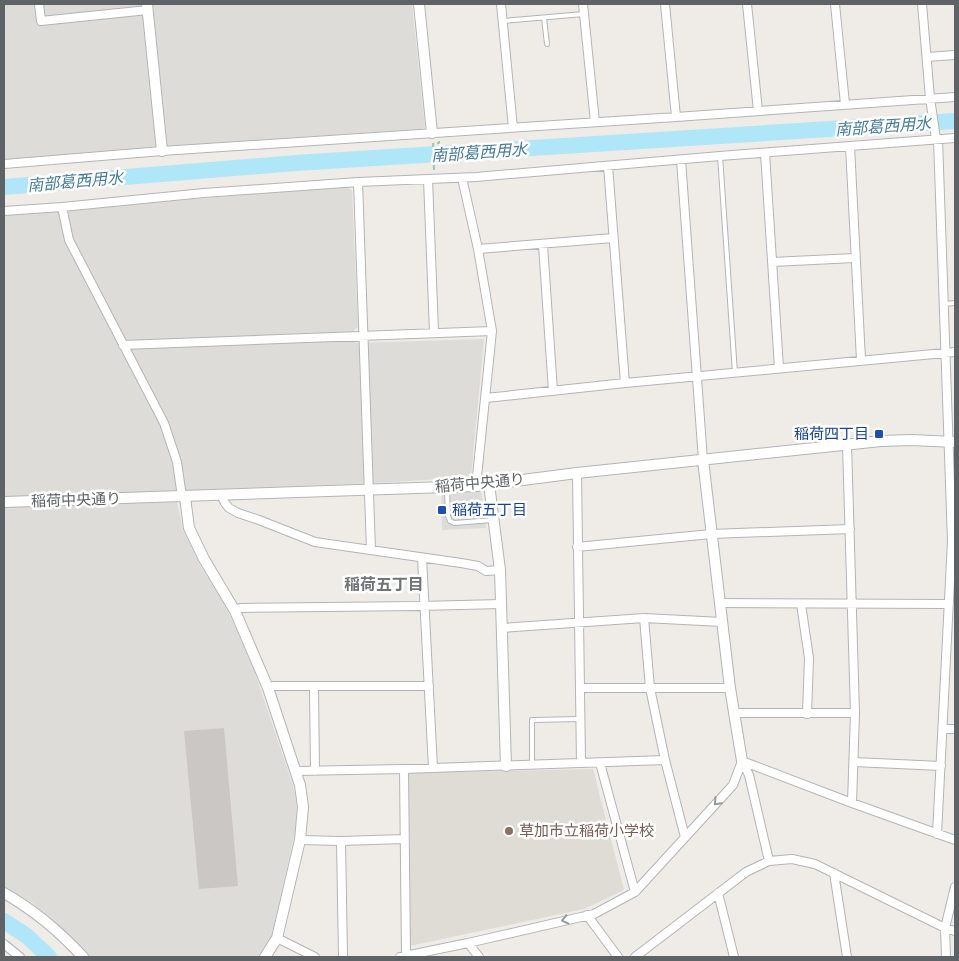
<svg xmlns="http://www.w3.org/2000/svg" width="959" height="961" viewBox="0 0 959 961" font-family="Helvetica,'Noto Sans JP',sans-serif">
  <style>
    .industrial { fill: #dedcd9 }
    .education { fill: #dfdcd6 }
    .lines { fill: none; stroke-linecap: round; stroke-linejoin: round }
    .river { stroke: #afe6f8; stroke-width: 16 }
    .building { fill: #cbc7c4 }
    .service-casing { stroke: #b2b5b8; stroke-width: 6 }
    .minor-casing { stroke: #b2b5b8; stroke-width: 10 }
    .tertiary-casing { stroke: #b2b5b8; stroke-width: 12 }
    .path { stroke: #a2caa7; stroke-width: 2; stroke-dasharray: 5 2.5; stroke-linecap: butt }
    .service { stroke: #fff; stroke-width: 4 }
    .minor { stroke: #fff; stroke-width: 8 }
    .tertiary { stroke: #fff; stroke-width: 10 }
    .oneway { stroke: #979a9c }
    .transit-dot { fill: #1a4fb4; stroke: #fff; stroke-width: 2 }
    .education-dot { fill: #8d6e63; stroke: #fff; stroke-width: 2 }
    .labels { text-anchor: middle; stroke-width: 5; stroke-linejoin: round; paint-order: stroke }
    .transit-label { font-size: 15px; fill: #164399; stroke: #fff; text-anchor: end }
    .street-label { font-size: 15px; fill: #5f6366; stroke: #fff }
    .education-label { font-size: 15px; fill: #785e54; stroke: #fff; text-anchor: start }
    .water-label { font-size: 16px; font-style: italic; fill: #457d99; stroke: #fff }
    .neighbourhood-label { font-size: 16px; font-weight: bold; fill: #707578; stroke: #fff }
  </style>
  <rect width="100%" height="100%" fill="#efece7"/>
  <path class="industrial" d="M4 4H412L425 127 422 129 171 146 4 160Z
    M348 187 352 191 358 327 354 330 355 343 484 339 471 477 378 483 173 491 178 506 183 530 201 567 224 604 234 624 255 673 293 785 296 799 297 816 295 832 272 935 258 957H87L51 918 31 902 4 886V215L71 211 191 199Z
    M481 490 486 528 442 530 441 492Z"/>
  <path class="education" d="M593 769 624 890 584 909 410 946 409 773Z"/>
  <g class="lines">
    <path class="river" d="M4 187 296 163 955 121
      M4 921 27 936 49 957"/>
  </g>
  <path class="building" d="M224 728 238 886 199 889 184 731Z"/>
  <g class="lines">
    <defs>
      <path id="service" d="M544 18 547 44
        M503 21 584 14
        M720 156 735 373
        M944 304 955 303
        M447 489 448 516 450 521 454 523 493 520
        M532 765V720L580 719"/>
      <path id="minor" d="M39 4 41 21 148 10
        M501 4 513 128
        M583 4 595 122
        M665 4 676 117
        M747 4 758 111
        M835 4 845 104
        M922 4 930 98 936 139
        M927 57 955 55
        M850 146 861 360
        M765 153 779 368
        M681 160 703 460
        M4 164 162 151 676 117 955 97
        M608 166 625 383
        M462 178 478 249 492 331 476 486
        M428 179 434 332
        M358 182 371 550
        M62 207 69 240 164 423 177 462 182 497
        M4 211 62 207 204 193 358 182 476 177 720 156 955 138
        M543 245 553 391
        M478 249 613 238
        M772 262 855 258
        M123 345 492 331
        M486 398 625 383 955 352
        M847 445 855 713 852 803
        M577 473 581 763
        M221 495 225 503 229 508 238 513 259 520 315 542 461 563 478 566 486 571 500 570
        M577 547 711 534 850 529
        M422 558 433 768
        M720 603 949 604
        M801 604 809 658 807 714
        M235 611 240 608 420 606 501 604
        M644 618 650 688 665 760 685 837
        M502 628 644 618 722 622
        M314 687 315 771
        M268 688 273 686H429
        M580 688H730
        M733 713H855
        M943 729H955
        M742 761 852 803 955 840
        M742 761 749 775 769 861
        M854 762 941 766
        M600 763 635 892
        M404 769 406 956
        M296 771 404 769 665 760
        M937 834 952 541 938 139
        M300 840 341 841 404 839
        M341 841 343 957
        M834 873 847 957
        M718 893 734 957
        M587 915 618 957
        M277 938 315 957
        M468 943 479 957
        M4 944 20 957
        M400 957 468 943 594 914 635 892 733 785 742 761
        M635 957 746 872 769 861 792 859 815 864 945 928 955 931
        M946 957 945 928 955 887"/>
      <path id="tertiary" d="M147 4 162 151
        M419 4 432 133
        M703 460 730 688 742 761
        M489 484 500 570 506 766
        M185 497 189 528 204 559 235 611 268 688 300 785 303 807 300 840 277 938 265 957
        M4 502 476 486 577 473 881 441 911 440 955 442
        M4 893C34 910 60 932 83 957"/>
    </defs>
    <use href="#service" class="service-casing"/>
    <use href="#minor" class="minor-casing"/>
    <use href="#tertiary" class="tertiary-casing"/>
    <path class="path" d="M434 170 433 144 439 143V141"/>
    <use href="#service" class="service"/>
    <use href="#minor" class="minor"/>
    <use href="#tertiary" class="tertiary"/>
  </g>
  <defs><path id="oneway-chevron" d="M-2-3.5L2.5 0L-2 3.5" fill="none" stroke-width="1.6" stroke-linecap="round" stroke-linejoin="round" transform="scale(1.25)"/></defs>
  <g class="oneway">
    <use href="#oneway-chevron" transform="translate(717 802) rotate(133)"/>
    <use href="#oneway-chevron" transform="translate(565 920) rotate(167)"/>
  </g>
  <g class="transit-dot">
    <rect x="874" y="429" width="10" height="10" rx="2.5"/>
    <rect x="437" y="505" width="10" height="10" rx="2.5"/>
  </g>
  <circle class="education-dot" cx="509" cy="831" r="5"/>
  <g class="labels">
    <g class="transit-label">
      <text x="869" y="439">稲荷四丁目</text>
      <text x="452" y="515" text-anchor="start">稲荷五丁目</text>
    </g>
    <g class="street-label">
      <text transform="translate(480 483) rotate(-5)" y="5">稲荷中央通り</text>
      <text transform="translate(76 500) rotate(-2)" y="5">稲荷中央通り</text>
    </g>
    <g class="education-label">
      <text x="519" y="836">草加市立稲荷小学校</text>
    </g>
    <g class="water-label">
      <text transform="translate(883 126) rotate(-4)" y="6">南部葛西用水</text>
      <text transform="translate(479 152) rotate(-4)" y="6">南部葛西用水</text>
      <text transform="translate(75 181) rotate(-5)" y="6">南部葛西用水</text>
    </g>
    <g class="neighbourhood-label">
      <text x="384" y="590">稲荷五丁目</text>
    </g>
  </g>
  <rect width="959" height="961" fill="none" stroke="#5f6366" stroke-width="10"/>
</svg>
